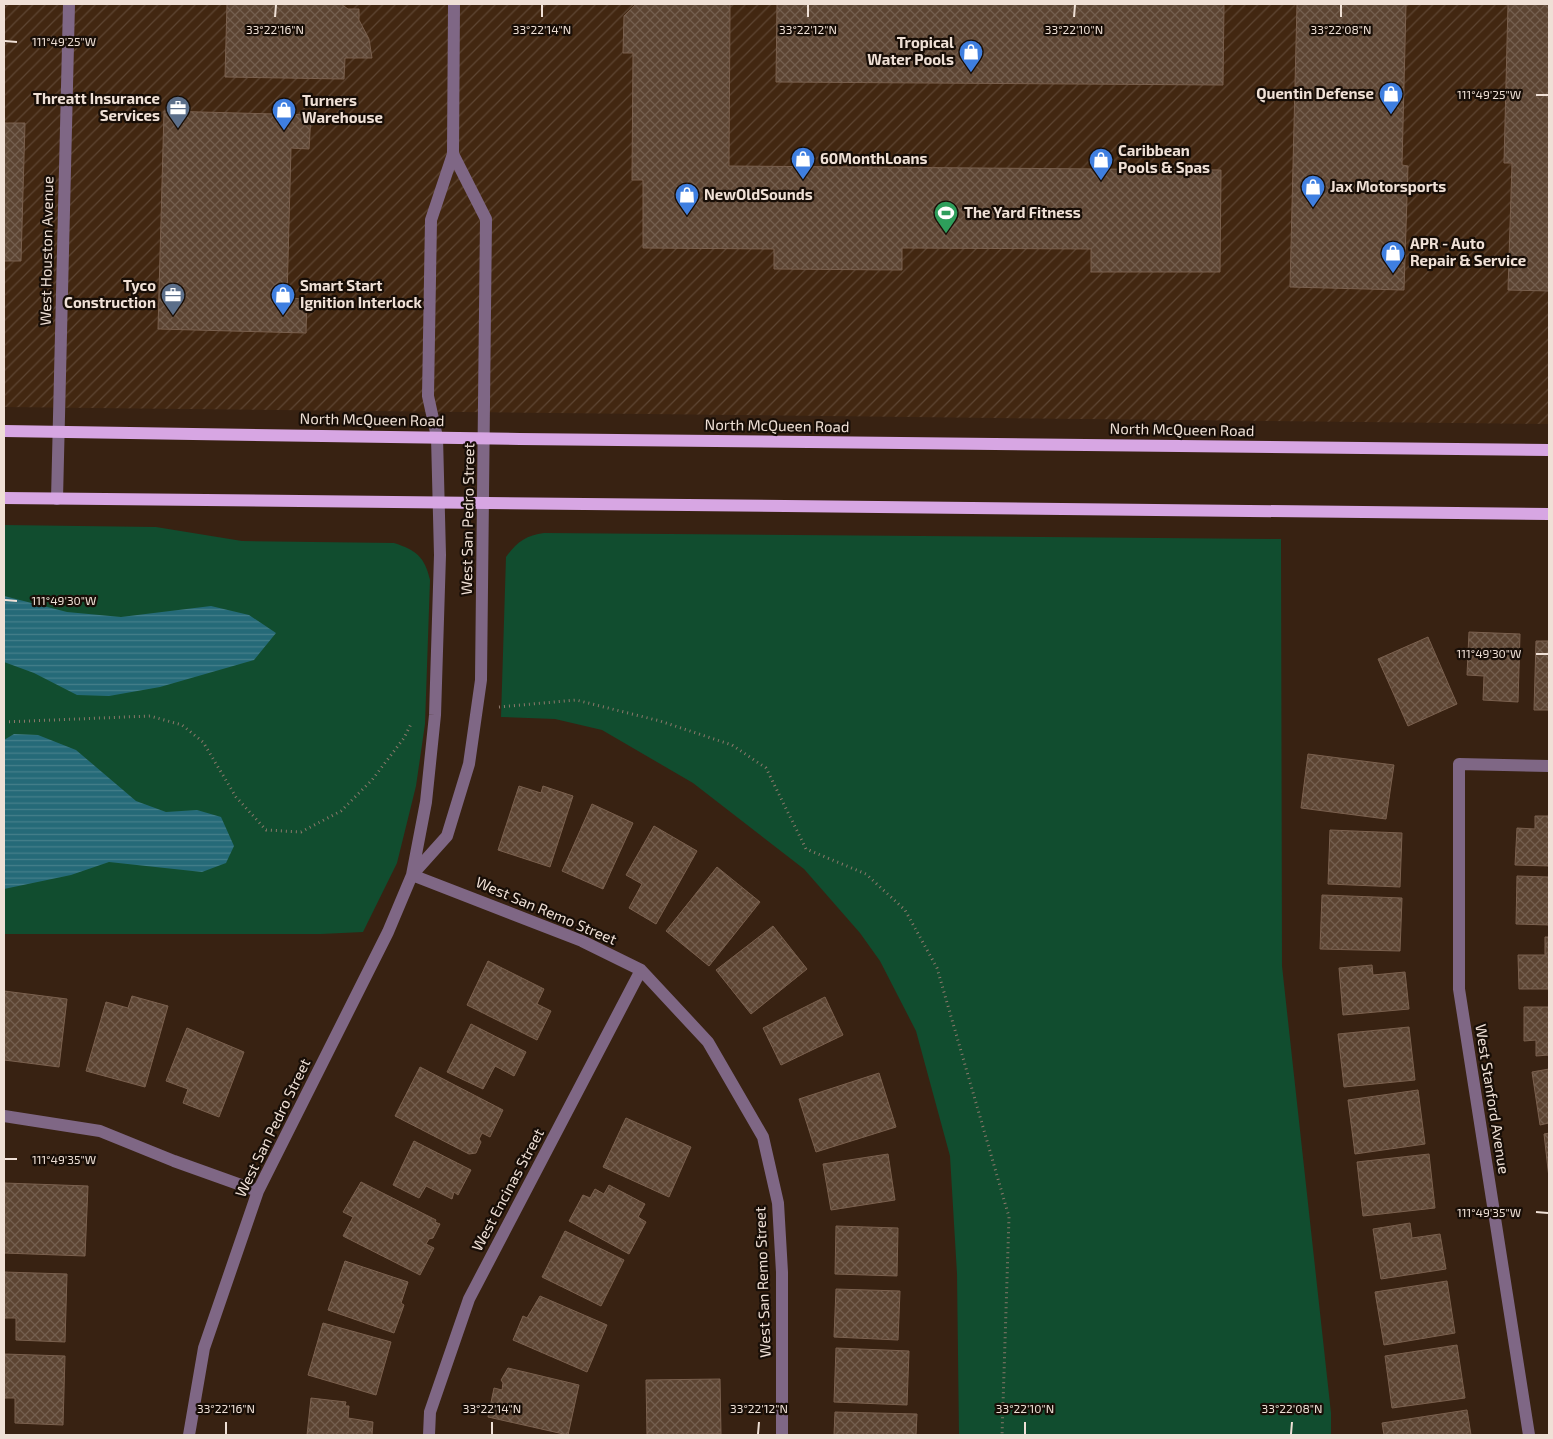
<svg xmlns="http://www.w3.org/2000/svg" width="1553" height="1439" viewBox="0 0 1553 1439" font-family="'Exo 2',sans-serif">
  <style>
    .industrial { fill: url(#industrial-furrows) }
    .green { fill: #114d2f }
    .water { fill: url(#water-rules) }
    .building { fill: url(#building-cross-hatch); stroke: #7a604e }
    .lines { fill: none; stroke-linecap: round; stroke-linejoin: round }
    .path { stroke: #8b786b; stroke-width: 3; stroke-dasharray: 1 4; stroke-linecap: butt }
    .minor { stroke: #7f6785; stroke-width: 12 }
    .major { stroke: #d7a6e3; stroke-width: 12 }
    .ticks { fill: none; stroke: #efe0d6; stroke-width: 2 }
    .labels { text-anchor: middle; stroke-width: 4.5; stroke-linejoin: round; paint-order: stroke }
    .poi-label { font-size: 15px; font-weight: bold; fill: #efe0d6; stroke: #180e07; text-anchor: start }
    .street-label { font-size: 15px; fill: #efe0d6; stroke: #180e07 }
    .ticks-label { font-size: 12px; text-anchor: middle; fill: #efe0d6; stroke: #180e07; stroke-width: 4.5; stroke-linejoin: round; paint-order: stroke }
  </style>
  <defs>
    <pattern id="industrial-furrows" width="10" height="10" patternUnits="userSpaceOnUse" patternTransform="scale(1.25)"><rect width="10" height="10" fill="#422711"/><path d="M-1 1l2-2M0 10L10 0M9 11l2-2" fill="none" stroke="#5e4633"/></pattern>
    <pattern id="water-rules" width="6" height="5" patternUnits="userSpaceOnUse" patternTransform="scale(1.25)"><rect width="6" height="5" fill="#256a78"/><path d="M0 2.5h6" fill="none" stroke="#457f8a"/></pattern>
    <pattern id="building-cross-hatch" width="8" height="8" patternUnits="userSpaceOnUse" patternTransform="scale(1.25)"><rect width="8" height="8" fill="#5c4432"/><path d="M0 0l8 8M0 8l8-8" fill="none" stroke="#745f4f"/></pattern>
  </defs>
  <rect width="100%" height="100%" fill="#382212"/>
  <path class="industrial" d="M4 4H1549V424L4 407Z"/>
  <path class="green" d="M4 525 156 527 242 541 394 543C416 550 425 557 430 580L425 724 416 786 397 863 363 932 321 934H4Z
    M544 533 1281 539 1282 966 1331 1413V1435H959L957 1274 950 1156 916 1031 880 961 860 933 804 869 693 783 602 730 555 719 501 717 506 557C516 543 526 535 544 533Z"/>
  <path class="water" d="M4 596 67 612 121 617 211 606 249 615 276 633 254 660 160 687 109 696 77 695 34 673 4 662Z
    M14 734 38 735 76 750 136 801 166 812 197 810 221 817 234 846 226 863 202 872 109 862 71 875 4 889V740Z"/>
  <path class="building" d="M227 4H341L348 9H359V20L369 39 372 58H345L344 79 225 77Z
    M636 4H730L729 166 1221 170 1220 272H1091V249L902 248V270L774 269V249L643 248V180H632L633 53H623L624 16Z
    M777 4H1224L1223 85 776 82Z
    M1297 4H1406L1402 165 1408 166 1404 290 1290 287Z
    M1508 4H1549V291L1508 290 1512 163H1504Z
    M164 111 311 115 309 149 291 148 287 298 307 299 306 333 158 329Z
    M4 123H25L21 261H4Z
    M1469 632 1520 634 1518 702 1483 700 1484 676 1467 675Z
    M1428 637 1457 704 1408 726 1378 659Z
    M1536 641H1549V710H1534Z
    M1308 754 1394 765 1386 819 1301 808Z
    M519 786 541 793 543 786 573 796 550 867 498 850Z
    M592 804 633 823 603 889 562 871Z
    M1535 816H1549V866L1515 865 1517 828 1535 829Z
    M654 826 697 851 656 924 629 908 642 884 626 875Z
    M1330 830 1402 833 1400 887 1328 884Z
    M717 867 760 902 709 966 666 931Z
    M1517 876 1549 877V925L1516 924Z
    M1322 895 1402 898 1400 951 1320 949Z
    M773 926 807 969 751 1014 716 970Z
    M1545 937H1549V989H1519L1518 955H1545Z
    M488 961 544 989 537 1004 551 1011 537 1040 467 1005Z
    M1372 965 1373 975 1405 972 1409 1009 1343 1015 1339 968Z
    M4 991 67 999 59 1067 4 1060Z
    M132 996 168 1006 145 1087 86 1071 106 1002 128 1008Z
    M825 997 843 1035 781 1065 763 1028Z
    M1524 1007H1549V1055L1536 1056V1040L1524 1041Z
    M471 1024 526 1052 514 1076 495 1066 483 1089 447 1072Z
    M1409 1027 1415 1080 1344 1087 1338 1034Z
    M187 1028 244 1052 219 1117 183 1103 188 1089 166 1081Z
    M420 1067 503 1110 490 1137 482 1133 479 1139 481 1142 476 1153 469 1154 395 1116Z
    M1549 1069V1123L1540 1125 1532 1072Z
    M879 1073 896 1127 816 1152 799 1099Z
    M1418 1090 1425 1144 1355 1154 1348 1100Z
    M626 1118 691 1147 669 1197 603 1167Z
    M1549 1133V1178L1544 1134Z
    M414 1141 471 1170 458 1195 454 1192 452 1199 426 1186 419 1198 393 1185Z
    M888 1154 895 1200 831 1210 823 1164Z
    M1429 1154 1435 1208 1363 1216 1357 1162Z
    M361 1182 436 1220 435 1222 440 1224 433 1238 429 1239 426 1244 434 1248 420 1275 343 1236 353 1217 343 1212Z
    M4 1183 88 1186 85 1256 4 1253Z
    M609 1185 645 1204 638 1217 646 1222 629 1254 569 1221 583 1195 590 1198 595 1189 604 1194Z
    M1410 1223 1412 1238 1440 1234 1446 1269 1381 1279 1373 1229Z
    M836 1226 898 1228 897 1276 835 1274Z
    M565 1231 624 1260 601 1306 542 1277Z
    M345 1261 408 1282 401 1303 404 1305 394 1333 328 1310Z
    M4 1272 67 1274 65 1342 16 1340V1318H4Z
    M1447 1281 1455 1333 1384 1345 1375 1292Z
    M836 1289 900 1291 898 1340 834 1337Z
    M540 1296 607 1325 587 1372 513 1340 523 1316 527 1318Z
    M323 1323 391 1342 376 1395 308 1375Z
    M1457 1345 1465 1398 1392 1408 1385 1356Z
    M836 1348 909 1351 907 1405 834 1402Z
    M4 1354 65 1356 63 1425 15 1423V1398H4Z
    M508 1368 579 1385 568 1435 488 1417 494 1388 502 1390 503 1383 501 1380Z
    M720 1379 721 1434 647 1435 646 1380Z
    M311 1398 346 1402 345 1406H349L348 1418 373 1422 372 1435H307Z
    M1467 1410 1471 1435H1384L1382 1423Z
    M835 1412 917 1414 916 1435H834Z"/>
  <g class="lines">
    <path class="path" d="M499 707 576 700 660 721 732 745 766 768 806 849 866 874 905 910 937 968 1009 1217 1002 1435
      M4 722 150 716 182 725 203 742 236 797 266 830 301 832 341 811 372 780 404 738 412 722"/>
    <path class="minor" d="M57 499 69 4
      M412 875 582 941 641 970 708 1042 763 1137 778 1203 782 1272V1435
      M412 875 447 836 469 764 481 680 486 219 453 154
      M4 1116 100 1131 174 1161 258 1191
      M189 1435 204 1348 258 1191 388 932 412 875 426 802 435 715 440 555 437 437 428 396 431 220 453 154 454 4
      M429 1435 430 1412 469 1299 641 970
      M1529 1435 1459 989V764L1549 766"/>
    <path class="major" d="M4 431 520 439 1549 450
      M4 498 1549 514"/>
  </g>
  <path class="ticks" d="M275 17 276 5M542 17V5M808 17V5M1074 17 1075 5M1341 17V5M5 41 17 42M1536 95H1548M5 600 17 601M1536 654H1548M5 1159H17M1536 1212 1548 1213M226 1434V1422M492 1434V1422M758 1434 759 1422M1025 1434V1422M1291 1434 1292 1422"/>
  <defs>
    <symbol id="shop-pin" viewBox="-11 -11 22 30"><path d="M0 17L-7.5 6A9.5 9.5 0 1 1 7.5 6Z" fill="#3f7fe0" stroke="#180e07"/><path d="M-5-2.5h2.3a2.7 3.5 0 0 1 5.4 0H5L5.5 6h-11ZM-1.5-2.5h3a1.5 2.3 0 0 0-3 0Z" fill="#fff"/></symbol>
    <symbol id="office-pin" viewBox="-11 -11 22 30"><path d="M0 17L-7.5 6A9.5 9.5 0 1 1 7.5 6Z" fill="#5c6f8a" stroke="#180e07"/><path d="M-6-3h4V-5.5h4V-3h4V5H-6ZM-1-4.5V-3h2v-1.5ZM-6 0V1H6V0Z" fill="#fff"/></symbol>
    <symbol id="stadium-pin" viewBox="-11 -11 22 30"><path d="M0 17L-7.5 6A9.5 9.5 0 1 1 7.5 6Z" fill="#2e9e5b" stroke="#180e07"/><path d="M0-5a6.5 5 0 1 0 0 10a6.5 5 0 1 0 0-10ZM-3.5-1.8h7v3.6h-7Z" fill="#fff"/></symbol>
  </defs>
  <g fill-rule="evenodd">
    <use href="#shop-pin" x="957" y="38" width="28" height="38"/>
    <use href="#shop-pin" x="1377" y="80" width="28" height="38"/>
    <use href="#office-pin" x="164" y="94" width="28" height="38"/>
    <use href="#shop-pin" x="270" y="96" width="28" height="38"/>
    <use href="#shop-pin" x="789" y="145" width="28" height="38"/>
    <use href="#shop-pin" x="1087" y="146" width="28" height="38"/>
    <use href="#shop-pin" x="1299" y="173" width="28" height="38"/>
    <use href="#shop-pin" x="673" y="181" width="28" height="38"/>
    <use href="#stadium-pin" x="932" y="199" width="28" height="38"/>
    <use href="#shop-pin" x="1379" y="239" width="28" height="38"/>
    <use href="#office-pin" x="159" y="281" width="28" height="38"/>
    <use href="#shop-pin" x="269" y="281" width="28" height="38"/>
  </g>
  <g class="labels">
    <g class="poi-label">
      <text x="954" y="48" text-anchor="end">Tropical<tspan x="954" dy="17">Water Pools</tspan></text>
      <text x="1374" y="99" text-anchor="end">Quentin Defense</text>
      <text x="160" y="104" text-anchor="end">Threatt Insurance<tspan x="160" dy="17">Services</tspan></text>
      <text x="302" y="106">Turners<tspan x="302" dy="17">Warehouse</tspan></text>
      <text x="1118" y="156">Caribbean<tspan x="1118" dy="17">Pools &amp; Spas</tspan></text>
      <text x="820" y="164">60MonthLoans</text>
      <text x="1330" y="192">Jax Motorsports</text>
      <text x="704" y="200">NewOldSounds</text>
      <text x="964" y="218">The Yard Fitness</text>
      <text x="1410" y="249">APR - Auto<tspan x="1410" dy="17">Repair &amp; Service</tspan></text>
      <text x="156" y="291" text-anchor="end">Tyco<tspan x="156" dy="17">Construction</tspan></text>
      <text x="300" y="291">Smart Start<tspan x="300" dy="17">Ignition Interlock</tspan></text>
    </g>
    <g class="street-label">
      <text transform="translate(47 251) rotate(-89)" y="5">West Houston Avenue</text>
      <text transform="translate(372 420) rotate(1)" y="5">North McQueen Road</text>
      <text transform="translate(777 426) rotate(1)" y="5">North McQueen Road</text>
      <text transform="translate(1182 430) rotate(1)" y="5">North McQueen Road</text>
      <text transform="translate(468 519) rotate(-89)" y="5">West San Pedro Street</text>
      <text transform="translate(546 911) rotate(23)" y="5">West San Remo Street</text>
      <text transform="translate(1492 1099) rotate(81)" y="5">West Stanford Avenue</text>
      <text transform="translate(273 1128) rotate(-64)" y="5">West San Pedro Street</text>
      <text transform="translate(508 1190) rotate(-62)" y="5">West Encinas Street</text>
      <text transform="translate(763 1282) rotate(-92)" y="5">West San Remo Street</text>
    </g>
  </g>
  <g class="ticks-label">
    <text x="275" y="34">33°22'16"N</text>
    <text x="542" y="34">33°22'14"N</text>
    <text x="808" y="34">33°22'12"N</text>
    <text x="1074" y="34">33°22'10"N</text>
    <text x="1341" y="34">33°22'08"N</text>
    <text x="64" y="46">111°49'25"W</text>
    <text x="1489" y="99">111°49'25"W</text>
    <text x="64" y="605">111°49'30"W</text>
    <text x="1489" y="658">111°49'30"W</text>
    <text x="64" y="1164">111°49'35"W</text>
    <text x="1489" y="1217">111°49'35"W</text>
    <text x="226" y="1413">33°22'16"N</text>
    <text x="492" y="1413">33°22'14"N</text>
    <text x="759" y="1413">33°22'12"N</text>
    <text x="1025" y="1413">33°22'10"N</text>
    <text x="1292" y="1413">33°22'08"N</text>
  </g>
  <rect width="1553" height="1439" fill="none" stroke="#efe0d6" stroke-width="10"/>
</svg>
